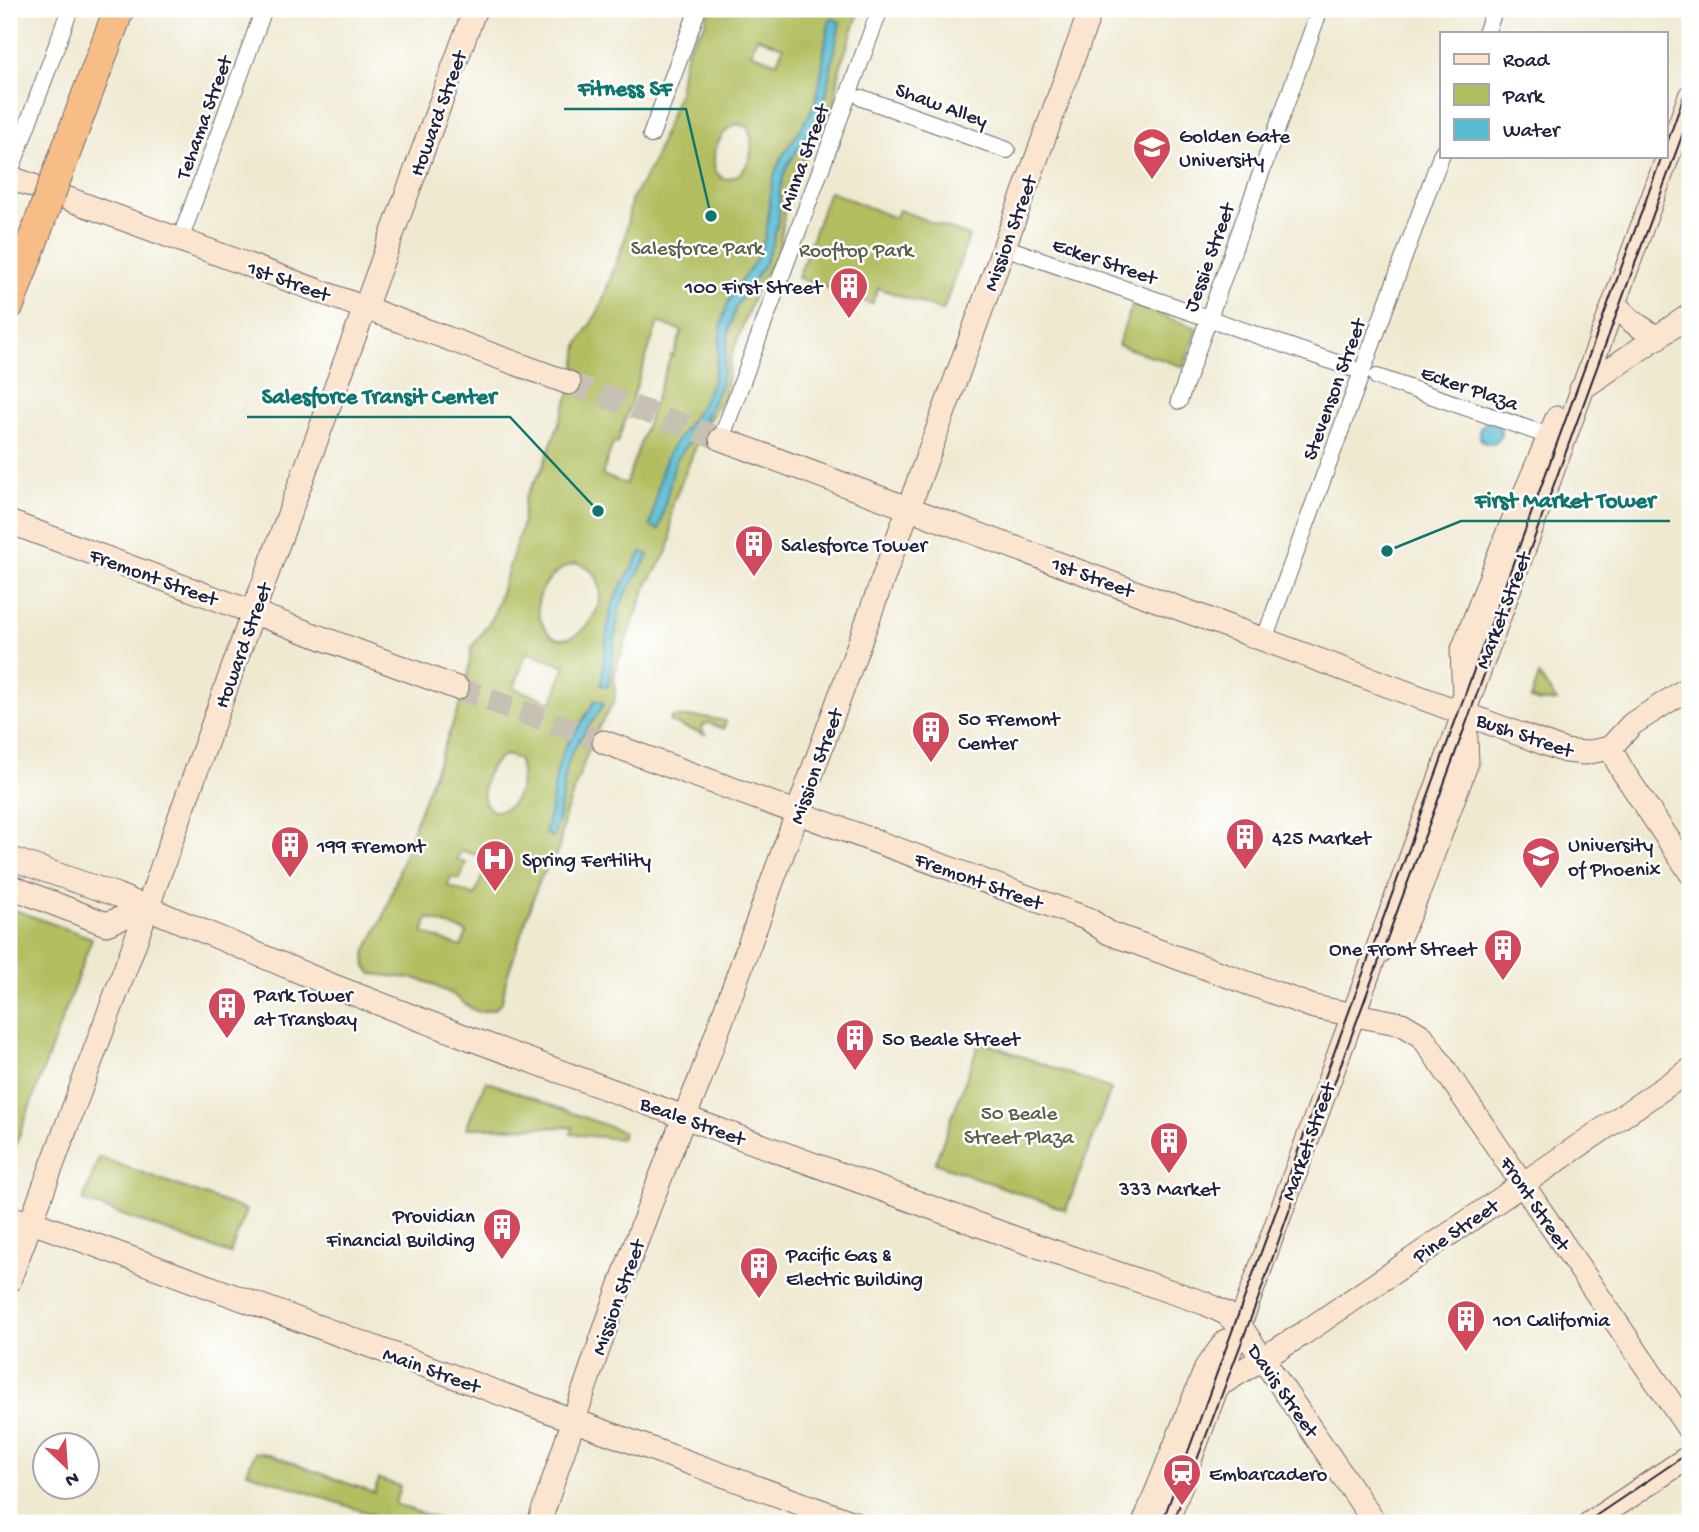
<svg xmlns="http://www.w3.org/2000/svg" width="1699" height="1532" viewBox="0 0 1699 1532" font-family="'Gochi Hand',sans-serif">
  <style>
    .green { fill: #b2be60; stroke: #6a704e; stroke-width: 2; fill-rule: evenodd }
    .water { fill: #55bcd2; stroke: #3c6f86; stroke-width: 2 }
    .lines { fill: none; stroke-linecap: round; stroke-linejoin: round }
    .secondary-tunnel { stroke: #c6c1b2; stroke-width: 23; stroke-dasharray: 23 11; stroke-linecap: butt }
    .street-casing { stroke: #6a686f; stroke-width: 18 }
    .secondary-casing { stroke: #6a686f; stroke-width: 25 }
    .highway-casing { stroke: #6a686f; stroke-width: 32 }
    .street { stroke: #fff; stroke-width: 16 }
    .secondary { stroke: #fbe5cf; stroke-width: 23 }
    .highway { stroke: #f6be86; stroke-width: 30 }
    .tram { stroke: #22223b; stroke-width: 2 }
    .highway-bridge-casing { stroke: #6a686f; stroke-width: 32; stroke-linecap: butt }
    .highway-bridge { stroke: #f6be86; stroke-width: 30 }
    .labels { text-anchor: middle; stroke-width: 5; stroke-linejoin: round; paint-order: stroke }
    .street-label { font-size: 21px; fill: #22223b; stroke: #fff }
    .poi-label { font-size: 21px; fill: #22223b; stroke: #fff; text-anchor: start }
    .park-label { font-size: 21px; fill: #5c604a; stroke: #fff }
    .leader { fill: none; stroke: #0f766e; stroke-width: 2.5 }
    .callout-dot { fill: #0f766e; stroke: #fff; stroke-width: 2.5 }
    .callout-label { font-size: 23px; text-anchor: middle; font-weight: bold; fill: #0f766e; stroke: #fff; stroke-width: 5; stroke-linejoin: round; paint-order: stroke }
  </style>
  <rect width="100%" height="100%" fill="#fff"/>
  <filter id="ink" filterUnits="userSpaceOnUse"><feTurbulence type="fractalNoise" baseFrequency=".0143" numOctaves="2"/><feDisplacementMap in="SourceGraphic" scale="14" xChannelSelector="R" yChannelSelector="G"/><feConvolveMatrix kernelMatrix="1 2 1 2 8 2 1 2 1" color-interpolation-filters="sRGB"/></filter>
  <filter id="wash" filterUnits="userSpaceOnUse"><feTurbulence type="fractalNoise" baseFrequency=".00686" numOctaves="4" result="noise"/><feDisplacementMap in="SourceGraphic" scale="28" xChannelSelector="R" yChannelSelector="G"/><feGaussianBlur stdDeviation="1.57" result="paint"/><feColorMatrix in="noise" values="0 0 0 0 0 0 0 0 0 0 0 0 0 0 0 0 0 1.4 0 .05"/><feComposite in="paint" operator="in"/></filter>
  <g filter="url(#wash)">
    <rect width="100%" height="100%" fill="#efe9d0"/>
    <path class="green" d="M710 9H860L840 68 834 107 812 141 785 210 779 252 758 285 730 360 725 396 703 429 673 503 671 516V539L668 550 647 585 617 665 614 676 615 700 594 735 565 815 559 849 539 881 506 980 502 1002 495 1009 479 1012 472 1009 452 994 429 983 417 979 372 974 366 967 365 953 384 916 415 823 467 686 471 648 493 617 522 526 525 497 542 469 574 381 578 345 599 310 625 238 631 200 652 165 679 92 683 65 690 44 704 26ZM757 37 783 47 777 63 751 53ZM737 124 748 127C757 148 749 179 723 179L715 171C711 152 719 131 737 124ZM658 322 682 331 673 356 671 355 626 484 602 475 613 443 617 444ZM577 563C636 583 567 675 542 623 529 597 551 568 577 563ZM527 652 565 666 552 702 514 688ZM506 755 518 759C526 779 519 812 492 811L485 803C480 784 488 763 506 755ZM461 850 488 859 475 896 448 886 451 877 460 879 466 863 457 860ZM428 918 467 932 461 947 423 933Z
      M829 191 895 218 899 210 969 236 943 311 878 288 872 304 798 278Z
      M1132 305 1197 328 1184 367 1118 345Z
      M1539 675 1557 701 1540 702 1531 699Z
      M671 717H703L726 721 724 729 709 723 703 725 702 731 706 735 670 722Z
      M9 908 92 938 9 1163Z
      M980 1041 1111 1089 1066 1210 935 1163Z
      M486 1081 624 1132 621 1139 571 1134 573 1127 466 1128Z
      M99 1157 246 1210 230 1254 83 1201Z
      M255 1452 268 1454 374 1493 379 1479 400 1486 395 1504 450 1523H371L374 1515 247 1472Z"/>
    <path class="water" d="M831 18 840 22 825 100 817 120 787 166 780 189 779 217 773 242 765 263 736 307 729 330 721 385 704 421 675 462 659 530 650 526C656 504 657 480 666 459 679 431 702 412 712 382 721 356 717 329 728 303 736 284 753 269 761 249 771 225 767 200 774 176 782 148 805 129 815 102 825 75 821 46 831 18Z
      M1479 433a11 11 0 1 1 22 0a11 11 0 1 1-22 0Z
      M641 552 649 555 624 597 619 610 608 687 601 685C606 659 604 632 612 607 618 587 632 571 641 552Z
      M595 700 604 703C594 723 576 739 569 760 561 785 563 812 553 837L545 833C554 808 552 782 561 757 568 736 586 720 595 700Z"/>
  </g>
  <g filter="url(#ink)">
    <g class="lines">
      <path class="secondary-tunnel" d="M569 383 721 439
        M457 688 604 742"/>
      <defs>
        <path id="street" d="M1486 33 1495 9
          M862 98 1007 150
          M651 135 698 9
          M9 175 70 9
          M180 240 264 9
          M1004 247 1351 368
          M1377 377 1549 436
          M1179 401 1320 9
          M721 439 880 9
          M1264 640 1442 153"/>
        <path id="secondary" d="M9 177 569 383
          M1614 304 1633 322 1657 338
          M1581 389 1690 315
          M721 439 1565 751 1585 753 1610 748 1632 724 1690 687
          M9 522 457 688
          M604 742 1088 919 1109 933 1314 1007 1402 1024 1422 1036 1690 1431
          M1610 748 1622 770 1690 872
          M9 858 117 895 336 987 474 1040 1020 1240 1204 1303 1227 1314 1245 1333 1375 1523
          M9 886 106 924 148 908
          M1377 954 1400 935 1420 889 1467 762 1462 652 1504 542 1557 418
          M9 1218 32 1222 854 1523
          M9 1281 133 948 253 612 475 9
          M1216 1387 1301 1335 1690 1070
          M539 1523C589 1375 638 1226 699 1082L1091 9
          M1144 1523 1207 1366 1226 1341
          M1167 1523 1690 96
          M1590 1523 1690 1456"/>
        <path id="highway" d="M9 305 37 229"/>
      </defs>
      <use href="#street" class="street-casing"/>
      <use href="#secondary" class="secondary-casing"/>
      <use href="#highway" class="highway-casing"/>
      <use href="#street" class="street"/>
      <use href="#secondary" class="secondary"/>
      <use href="#highway" class="highway"/>
      <path class="tram" d="M1666 146 1690 79
        M1162 1523C1326 1067 1495 612 1662 156
        M1173 1523 1258 1299 1344 1056 1690 114
        M1585 1523 1690 1452"/>
      <defs>
        <path id="highway-bridge" d="M37 229 119 9"/>
      </defs>
      <use href="#highway-bridge" class="highway-bridge-casing"/>
      <use href="#highway-bridge" class="highway-bridge"/>
    </g>
  </g>
  <defs>
    <symbol id="university-pin" viewBox="-11 -11 22 30"><path d="M0 17L-7.5 6A9.5 9.5 0 1 1 7.5 6Z" fill="#d1495b" stroke="#fff"/><path d="M0-5L7-2L0 1L-7-2ZM-4 1L0 2.5L4 1V4Q0 6-4 4Z" fill="#fff"/></symbol>
    <symbol id="building-pin" viewBox="-11 -11 22 30"><path d="M0 17L-7.5 6A9.5 9.5 0 1 1 7.5 6Z" fill="#d1495b" stroke="#fff"/><path d="M-4-6H4V6H1V3H-1V6H-4ZM-2.5-4.3h1.7v1.8h-1.7ZM.8-4.3h1.7v1.8H.8ZM-2.5-1h1.7V.8h-1.7ZM.8-1h1.7V.8H.8Z" fill="#fff"/></symbol>
    <symbol id="hospital-pin" viewBox="-11 -11 22 30"><path d="M0 17L-7.5 6A9.5 9.5 0 1 1 7.5 6Z" fill="#d1495b" stroke="#fff"/><path d="M-5-5h3v3.5h4V-5h3V5h-3V1.5h-4V5h-3Z" fill="#fff"/></symbol>
    <symbol id="station-pin" viewBox="-11 -11 22 30"><path d="M0 17L-7.5 6A9.5 9.5 0 1 1 7.5 6Z" fill="#d1495b" stroke="#fff"/><path d="M-3-6H3Q5-6 5-4V2Q5 4 3 4L4.5 6H3L1.5 4h-3L-3 6H-4.5L-3 4Q-5 4-5 2V-4Q-5-6-3-6ZM-3.5-4v3h7v-3ZM-3.5 1v1.5H-2V1ZM2 1v1.5H3.5V1Z" fill="#fff"/></symbol>
  </defs>
  <g fill-rule="evenodd">
    <use href="#university-pin" x="1130" y="125" width="44" height="60"/>
    <use href="#building-pin" x="827" y="264" width="44" height="60"/>
    <use href="#building-pin" x="732" y="522" width="44" height="60"/>
    <use href="#building-pin" x="909" y="708" width="44" height="60"/>
    <use href="#building-pin" x="1223" y="815" width="44" height="60"/>
    <use href="#building-pin" x="268" y="823" width="44" height="60"/>
    <use href="#university-pin" x="1519" y="834" width="44" height="60"/>
    <use href="#hospital-pin" x="473" y="837" width="44" height="60"/>
    <use href="#building-pin" x="1481" y="926" width="44" height="60"/>
    <use href="#building-pin" x="205" y="984" width="44" height="60"/>
    <use href="#building-pin" x="833" y="1016" width="44" height="60"/>
    <use href="#building-pin" x="1147" y="1119" width="44" height="60"/>
    <use href="#building-pin" x="480" y="1205" width="44" height="60"/>
    <use href="#building-pin" x="737" y="1244" width="44" height="60"/>
    <use href="#building-pin" x="1444" y="1297" width="44" height="60"/>
    <use href="#station-pin" x="1160" y="1451" width="44" height="60"/>
  </g>
  <g class="labels">
    <g class="street-label">
      <text transform="translate(942 104) rotate(20)" y="7">Shaw Alley</text>
      <text transform="translate(437 113) rotate(-70)" y="7">Howard Street</text>
      <text transform="translate(203 117) rotate(-70)" y="7">Tehama Street</text>
      <text transform="translate(803 157) rotate(-70)" y="7">Minna Street</text>
      <text transform="translate(1009 233) rotate(-70)" y="7">Mission Street</text>
      <text transform="translate(1208 257) rotate(-70)" y="7">Jessie Street</text>
      <text transform="translate(1105 260) rotate(19)" y="7">Ecker Street</text>
      <text transform="translate(289 280) rotate(20)" y="7">1st Street</text>
      <text transform="translate(1470 387) rotate(19)" y="7">Ecker Plaza</text>
      <text transform="translate(1333 389) rotate(-70)" y="7">Stevenson Street</text>
      <text transform="translate(154 576) rotate(20)" y="7">Fremont Street</text>
      <text transform="translate(1093 576) rotate(20)" y="7">1st Street</text>
      <text transform="translate(1502 610) rotate(-69)" y="7">Market Street</text>
      <text transform="translate(242 645) rotate(-70)" y="7">Howard Street</text>
      <text transform="translate(1525 734) rotate(19)" y="7">Bush Street</text>
      <text transform="translate(815 766) rotate(-70)" y="7">Mission Street</text>
      <text transform="translate(979 880) rotate(20)" y="7">Fremont Street</text>
      <text transform="translate(693 1120) rotate(20)" y="7">Beale Street</text>
      <text transform="translate(1307 1141) rotate(-70)" y="7">Market Street</text>
      <text transform="translate(1536 1203) rotate(56)" y="7">Front Street</text>
      <text transform="translate(1455 1230) rotate(-34)" y="7">Pine Street</text>
      <text transform="translate(617 1297) rotate(-70)" y="7">Mission Street</text>
      <text transform="translate(432 1369) rotate(20)" y="7">Main Street</text>
      <text transform="translate(1284 1390) rotate(55)" y="7">Davis Street</text>
    </g>
    <g class="poi-label">
      <text x="1179" y="142">Golden Gate<tspan x="1179" dy="24">University</tspan></text>
      <text x="822" y="293" text-anchor="end">100 First Street</text>
      <text x="781" y="551">Salesforce Tower</text>
      <text x="958" y="725">50 Fremont<tspan x="958" dy="24">Center</tspan></text>
      <text x="1272" y="844">425 Market</text>
      <text x="1568" y="851">University<tspan x="1568" dy="24">of Phoenix</tspan></text>
      <text x="317" y="852">199 Fremont</text>
      <text x="522" y="866">Spring Fertility</text>
      <text x="1476" y="955" text-anchor="end">One Front Street</text>
      <text x="254" y="1001">Park Tower<tspan x="254" dy="24">at Transbay</tspan></text>
      <text x="882" y="1045">50 Beale Street</text>
      <text x="1169" y="1195" text-anchor="middle">333 Market</text>
      <text x="475" y="1222" text-anchor="end">Providian<tspan x="475" dy="24">Financial Building</tspan></text>
      <text x="786" y="1261">Pacific Gas &amp;<tspan x="786" dy="24">Electric Building</tspan></text>
      <text x="1493" y="1326">101 California</text>
      <text x="1209" y="1480">Embarcadero</text>
    </g>
    <g class="park-label">
      <text x="697" y="254">Salesforce Park</text>
      <text x="856" y="256">Rooftop Park</text>
      <text x="1019" y="1119">50 Beale<tspan x="1019" dy="24">Street Plaza</tspan></text>
    </g>
  </g>
  <path class="leader" d="M711 216L686 109H564M598 511L510 417H247M1387 551L1461 521H1670"/>
  <g class="callout-dot">
    <circle cx="711" cy="216" r="7"/>
    <circle cx="598" cy="511" r="7"/>
    <circle cx="1387" cy="551" r="7"/>
  </g>
  <g class="callout-label">
    <text x="625" y="95">Fitness SF</text>
    <text x="379" y="403">Salesforce Transit Center</text>
    <text x="1565" y="507">First Market Tower</text>
  </g>
  <rect width="1699" height="1532" fill="none" stroke="#fff" stroke-width="35"/>
  <rect x="1440" y="32" width="228" height="126" fill="#ffffff" stroke="#a7a7b1" stroke-width="2"/>
  <rect x="1454" y="54" width="35" height="10" fill="#fbe5cf" stroke="#a7a7b1" stroke-width="2"/>
  <text x="1503" y="66" font-size="21" fill="#22223b">Road</text>
  <rect x="1454" y="84" width="35" height="21" fill="#b2be60" stroke="#a7a7b1" stroke-width="2"/>
  <text x="1503" y="102" font-size="21" fill="#22223b">Park</text>
  <rect x="1454" y="119" width="35" height="21" fill="#55bcd2" stroke="#a7a7b1" stroke-width="2"/>
  <text x="1503" y="136" font-size="21" fill="#22223b">Water</text>
  <g transform="translate(66 1466) rotate(155)"><circle r="33" fill="#ffffff" stroke="#a7a7b1" stroke-width="2"/>
  <path d="M0-5L12 26L0 18L-12 26Z" fill="#d1495b"/>
  <text y="-10" font-size="19" font-weight="bold" text-anchor="middle" fill="#22223b">N</text>
  </g>
</svg>
